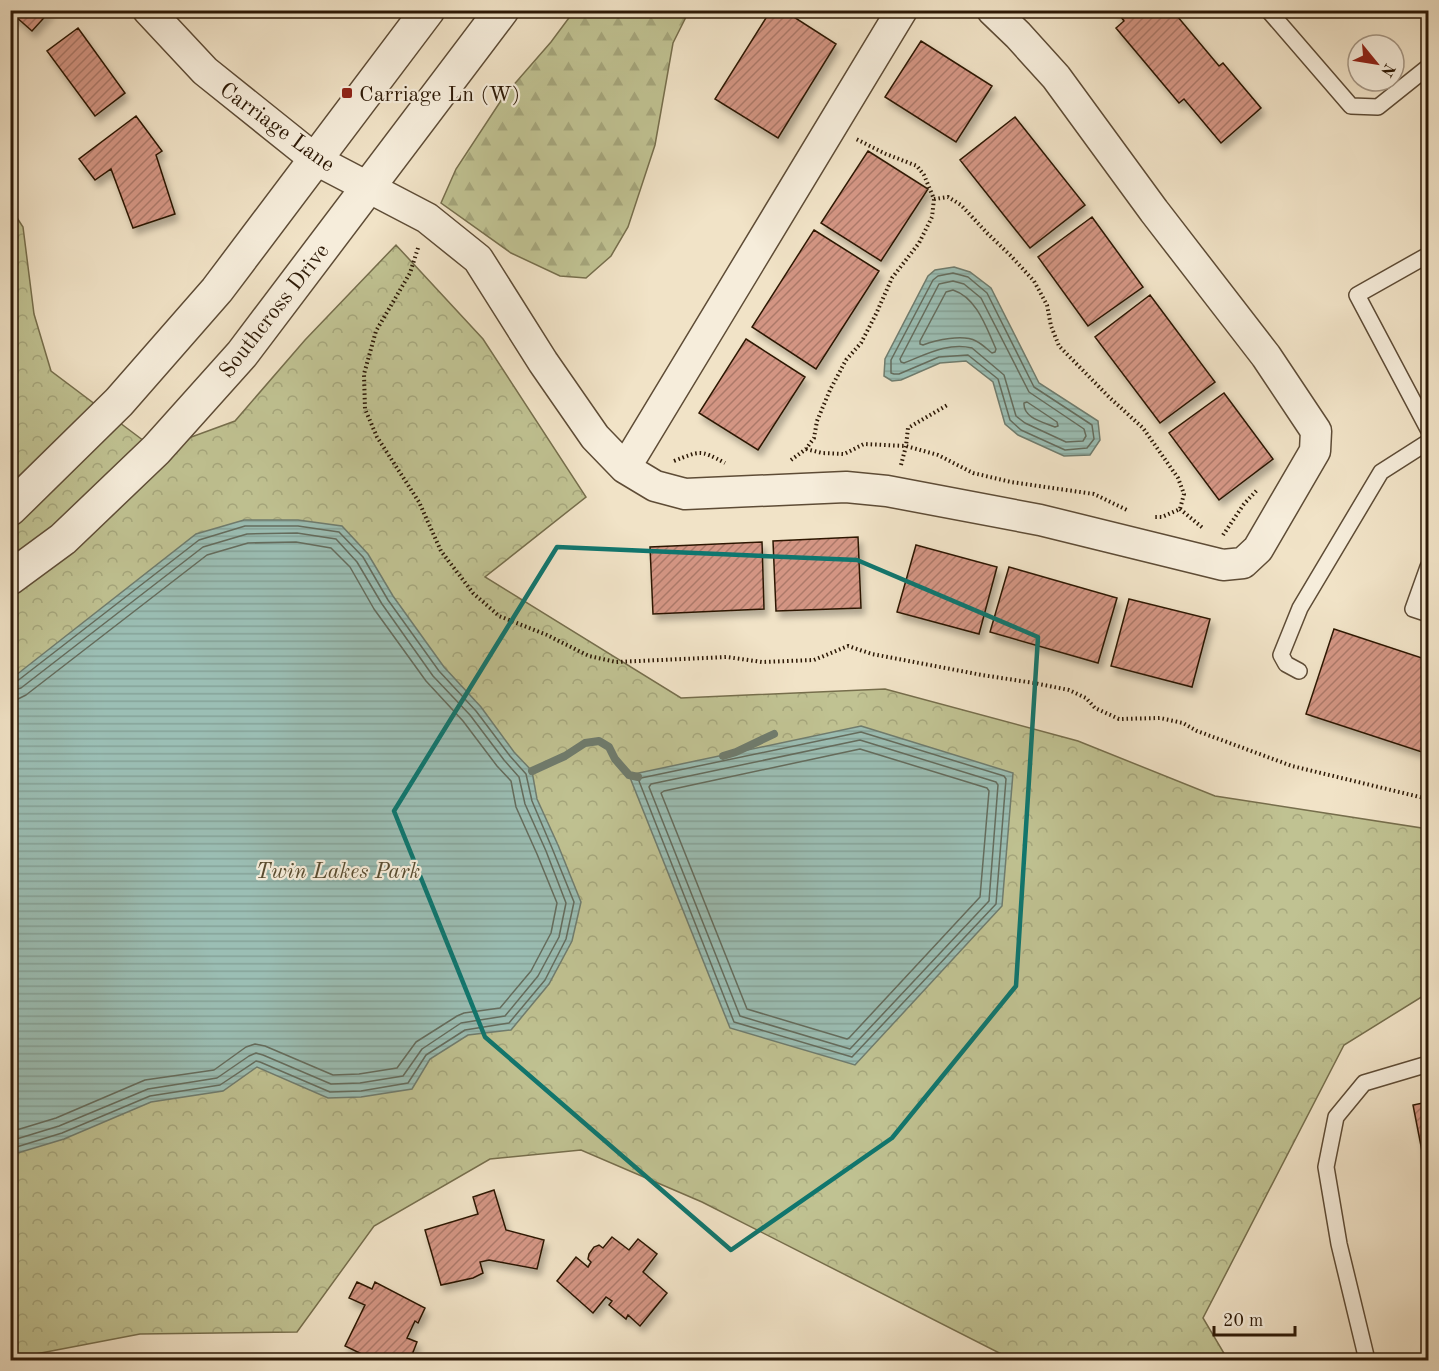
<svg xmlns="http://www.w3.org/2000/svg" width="1439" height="1371" viewBox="0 0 1439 1371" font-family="'Old Standard TT',serif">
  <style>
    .forest { fill: url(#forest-firs); stroke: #766e4c; stroke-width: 1.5 }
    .park { fill: url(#park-crowns); stroke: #766e4c; stroke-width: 1.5 }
    .water { fill: url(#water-rules); stroke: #6f7c6e; stroke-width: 1.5 }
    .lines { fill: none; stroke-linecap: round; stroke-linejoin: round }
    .shore { stroke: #646c5d; stroke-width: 1.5 }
    .stream { stroke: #6f7c6e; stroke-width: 8 }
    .building { fill: url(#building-hatch); stroke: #2d1906; stroke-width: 1.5; filter: url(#shadow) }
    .service-casing { stroke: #5e4c36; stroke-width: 18 }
    .minor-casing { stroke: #5e4c36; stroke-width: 33 }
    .tertiary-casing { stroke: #5e4c36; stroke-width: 36 }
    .path { stroke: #2d1906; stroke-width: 4; stroke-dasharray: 1.5 3; stroke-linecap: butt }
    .service { stroke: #f6eddb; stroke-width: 15 }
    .minor { stroke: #f6eddb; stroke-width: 30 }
    .tertiary { stroke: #f6eddb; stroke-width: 33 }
    .marked { fill: none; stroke: #0f766e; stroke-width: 4.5; stroke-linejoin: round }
    .poi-dot { fill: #8f2418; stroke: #f6eddb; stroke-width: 2 }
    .labels { text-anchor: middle; stroke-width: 4.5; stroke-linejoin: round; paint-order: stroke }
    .poi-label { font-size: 22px; fill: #2d1906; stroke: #f6eddb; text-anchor: start }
    .street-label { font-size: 22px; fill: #2d1906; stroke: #f6eddb }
    .park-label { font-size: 22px; font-style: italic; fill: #594c30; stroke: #f6eddb }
  </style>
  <defs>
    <pattern id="forest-firs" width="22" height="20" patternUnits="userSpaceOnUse" patternTransform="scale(1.5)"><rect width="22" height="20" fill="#c0c292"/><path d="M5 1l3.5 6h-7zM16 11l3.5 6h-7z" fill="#a5a67c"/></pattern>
    <pattern id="park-crowns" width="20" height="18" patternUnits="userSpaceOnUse" patternTransform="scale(1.5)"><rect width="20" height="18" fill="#c0c292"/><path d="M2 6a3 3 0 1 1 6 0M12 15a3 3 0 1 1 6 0" fill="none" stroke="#a5a67c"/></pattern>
    <pattern id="water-rules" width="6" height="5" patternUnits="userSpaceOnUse" patternTransform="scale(1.5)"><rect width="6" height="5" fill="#9bbeb4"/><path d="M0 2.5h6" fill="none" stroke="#86a399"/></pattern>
    <pattern id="building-hatch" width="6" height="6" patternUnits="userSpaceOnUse" patternTransform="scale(1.5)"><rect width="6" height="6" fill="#d39583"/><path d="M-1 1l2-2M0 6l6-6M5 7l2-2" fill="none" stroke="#ac7969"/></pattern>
    <filter id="shadow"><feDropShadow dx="3.5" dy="6" stdDeviation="3" flood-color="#0004"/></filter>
  </defs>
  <rect width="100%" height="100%" fill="#f1e3c7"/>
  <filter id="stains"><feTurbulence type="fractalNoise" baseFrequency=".00333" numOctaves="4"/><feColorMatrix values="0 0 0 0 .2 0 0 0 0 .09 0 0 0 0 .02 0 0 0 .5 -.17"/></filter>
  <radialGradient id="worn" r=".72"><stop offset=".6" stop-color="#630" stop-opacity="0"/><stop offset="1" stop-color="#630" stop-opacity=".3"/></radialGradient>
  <path class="forest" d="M574 11H689L673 43 655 145 628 227 611 256 586 278 560 276 511 253 441 203 456 169 504 96 551 42Z"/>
  <path class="park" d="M10 207 23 227 34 314 51 371 156 450 235 421 305 340 396 245 483 339 586 497 485 577 681 698 885 689 1078 741 1215 796 1428 829V993L1344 1045 1203 1318 1228 1360H1013L702 1202 581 1150 490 1159 374 1226 297 1332 140 1334 20 1357 11 1360Z"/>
  <path class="water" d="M954 267 970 272 991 288 1039 383 1098 421 1100 440 1090 455 1064 456 1018 435 1005 424 993 382 966 361 940 363 901 380 892 381 884 376 885 359 928 276 935 270Z
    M244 520H298L342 526 368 554 393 596 444 667 481 707 514 752 532 771 537 799 558 845 581 902 572 941 549 984 511 1030 468 1035 430 1059 412 1089 361 1097 328 1098 257 1067 223 1091 151 1102 64 1139 11 1155V679L196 534Z
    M861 726 1013 773 1002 906 855 1065 730 1028 629 775Z"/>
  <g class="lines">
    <path class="shore" d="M953 273 968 277 987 293 1034 387 1092 425 1094 439 1087 448 1065 450 1021 430 1010 420 998 379 968 355 939 357 899 374H894L891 373V360L933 280 938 276Z
      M953 281 964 284 981 298 1029 392 1084 429 1086 436 1083 441 1066 442 1025 423 1016 416 1004 375 972 348C948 342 925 355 904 363L901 362 900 359 939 284Z
      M953 290C977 298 986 327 996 349L995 352 992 353C987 349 982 344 976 341 963 334 936 340 923 345L920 344V341L946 292Z
      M1024 403 1027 402 1057 422 1058 426 1055 427C1043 422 1023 418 1024 403Z
      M10 683 16 682 199 540 245 526H298L339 532 363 557 388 600 439 671 476 711 510 756 526 774 532 801 552 848 574 902 566 939 545 980 509 1023 465 1030 426 1055 408 1083 361 1091 330 1092 260 1062 256 1061 220 1085 150 1096 62 1133 10 1149
      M10 691 21 688 203 547 247 534 297 533 336 539 357 562 382 604 433 676 470 715 504 760 519 777 525 804 546 851 566 903 559 937 538 976 505 1016 461 1023 422 1049 403 1076 360 1083 331 1084 263 1055 256 1053 249 1056 217 1078 148 1089 59 1126 10 1141
      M10 700 18 699 26 695 207 555 248 543 296 542 331 548 350 567 374 609 426 681 463 721 497 766 511 781 516 807 537 854 557 903 551 933 531 971 500 1008 464 1013 457 1016 416 1042 397 1068 359 1074 333 1075 265 1046 255 1044 246 1047 214 1070 145 1080 56 1118 10 1132
      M861 732 1004 776 1006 779 996 904 852 1057 734 1022 639 781 641 778Z
      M860 740 996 782 998 785 989 901 850 1049 740 1016 649 787 651 784Z
      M860 749 987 788 989 791 980 897 849 1038 847 1039 747 1009 661 793 664 791Z"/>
    <path class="stream" d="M723 756 736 752 774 734
      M532 771 565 756 585 743 599 741 609 747 615 759 629 775 638 777"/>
  </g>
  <path class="building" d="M10 10H51L32 31 15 16 10 21Z
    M771 10H783L836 44 778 138 715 99Z
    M1116 10H1172L1219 66 1223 63 1261 108 1221 143 1184 99 1179 103 1116 28 1124 21Z
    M78 28 125 93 95 116 47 51Z
    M921 41 992 86 956 142 885 97Z
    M136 116 162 151 156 155 175 214 133 228 111 169 95 180 79 159Z
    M1015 117 1085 205 1030 248 960 160Z
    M868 151 928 189 881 261 821 223Z
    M1092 217 1143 287 1088 326 1038 257Z
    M814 230 879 271 816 369 752 327Z
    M1150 295 1215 382 1160 423 1095 337Z
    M746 339 805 377 758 450 699 413Z
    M1224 393 1273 459 1219 500 1169 433Z
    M858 537 861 608 776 611 773 541Z
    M762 542 764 609 653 614 650 547Z
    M916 545 997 567 979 634 897 612Z
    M1009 567 1117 598 1098 663 990 632Z
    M1129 599 1210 619 1192 687 1111 666Z
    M1334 629 1428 660V754L1306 714Z
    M1428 1102V1182L1413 1105Z
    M494 1190 506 1230 544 1240 537 1269 489 1260 480 1262 483 1273 473 1278 441 1285 425 1230 478 1214 473 1197Z
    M612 1237 629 1250 638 1239 657 1254 643 1272 667 1293 640 1326 628 1315 626 1319 609 1305 612 1301 606 1297 593 1313 557 1281 576 1257 588 1267 591 1262 588 1259 589 1254 594 1247 599 1245 603 1248Z
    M357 1282 372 1289 375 1282 425 1308 418 1323 415 1321 407 1338 417 1342 410 1360H374L345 1346 365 1305 349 1298Z"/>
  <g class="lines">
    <defs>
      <path id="service" d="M1268 10 1351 106 1378 107 1428 67
        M1428 255 1357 295 1428 429
        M1428 567 1413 609 1428 614
        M1299 671 1286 664 1281 655 1300 608 1381 472 1428 442
        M1367 1360 1339 1244 1326 1167 1336 1117 1364 1083 1428 1064"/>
      <path id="minor" d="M148 10 205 71 316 160 427 218 478 259 543 362 595 437 625 468 655 486 685 494 846 487 887 491 1040 520 1223 565 1243 563 1258 549 1315 451 1316 431 1266 356 1154 211 1056 77 1018 35 992 10
        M625 468 902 10"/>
      <path id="tertiary" d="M10 509 119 402 217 290 428 10
        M10 578 63 539 156 450 242 354 502 10"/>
    </defs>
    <use href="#service" class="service-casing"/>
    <use href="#minor" class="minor-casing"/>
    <use href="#tertiary" class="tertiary-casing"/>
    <path class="path" d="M934 199 948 197 961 205 987 233 1010 255 1034 281 1047 305 1051 326 1059 346 1109 397 1143 428 1178 478 1184 494 1180 509 1162 517H1154
      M418 248 410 273 376 331 364 374 365 409 377 437 419 502 441 551 473 593 499 616 547 635 589 656 616 662 727 657 762 662 814 660 848 646 872 654 982 675 1034 683 1069 690 1086 698 1095 708 1119 719 1160 718 1183 723 1197 731 1292 766 1428 799
      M806 449 822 453 844 454 864 444 906 446 938 455 973 473 1011 482 1094 494 1127 510
      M791 460 806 449 814 438 817 421 830 390 846 360 861 343 876 314 892 278 919 243 932 217 934 199 924 175 917 166 886 154 856 139
      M674 461C700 451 699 449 725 463
      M901 465 906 446 908 428 949 404
      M1180 509 1204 529
      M1223 535 1244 504 1258 489"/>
    <use href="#service" class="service"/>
    <use href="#minor" class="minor"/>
    <use href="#tertiary" class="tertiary"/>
  </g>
  <path class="marked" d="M557 547 857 560 1038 637 1016 986 892 1138 731 1250 485 1037 394 811Z"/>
  <rect class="poi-dot" x="341" y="87" width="12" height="12" rx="3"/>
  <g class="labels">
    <g class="poi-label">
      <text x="359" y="101">Carriage Ln (W)</text>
    </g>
    <g class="street-label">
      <text transform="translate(278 126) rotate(36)" y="8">Carriage Lane</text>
      <text transform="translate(273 310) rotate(-52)" y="8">Southcross Drive</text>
    </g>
    <g class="park-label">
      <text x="338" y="878">Twin Lakes Park</text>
    </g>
  </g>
  <rect width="1439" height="1371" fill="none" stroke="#f1e3c7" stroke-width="36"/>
  <rect x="12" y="12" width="1415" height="1347" fill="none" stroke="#2d1906" stroke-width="3"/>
  <rect x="18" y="18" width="1403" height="1335" fill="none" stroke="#2d1906" stroke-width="1.5"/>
  <g transform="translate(1376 63) rotate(120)"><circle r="28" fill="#f6eddb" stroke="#a69886" stroke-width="1.5"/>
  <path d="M0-4.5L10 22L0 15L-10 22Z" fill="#8f2418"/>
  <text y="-9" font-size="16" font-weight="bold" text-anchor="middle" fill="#2d1906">N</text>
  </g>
  <path d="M1214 1326v9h81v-9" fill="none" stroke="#2d1906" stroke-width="3"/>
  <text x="1223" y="1326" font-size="18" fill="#2d1906" stroke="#f6eddb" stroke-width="4.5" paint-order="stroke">20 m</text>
  <rect width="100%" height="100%" filter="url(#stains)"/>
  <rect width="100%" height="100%" fill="url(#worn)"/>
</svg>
